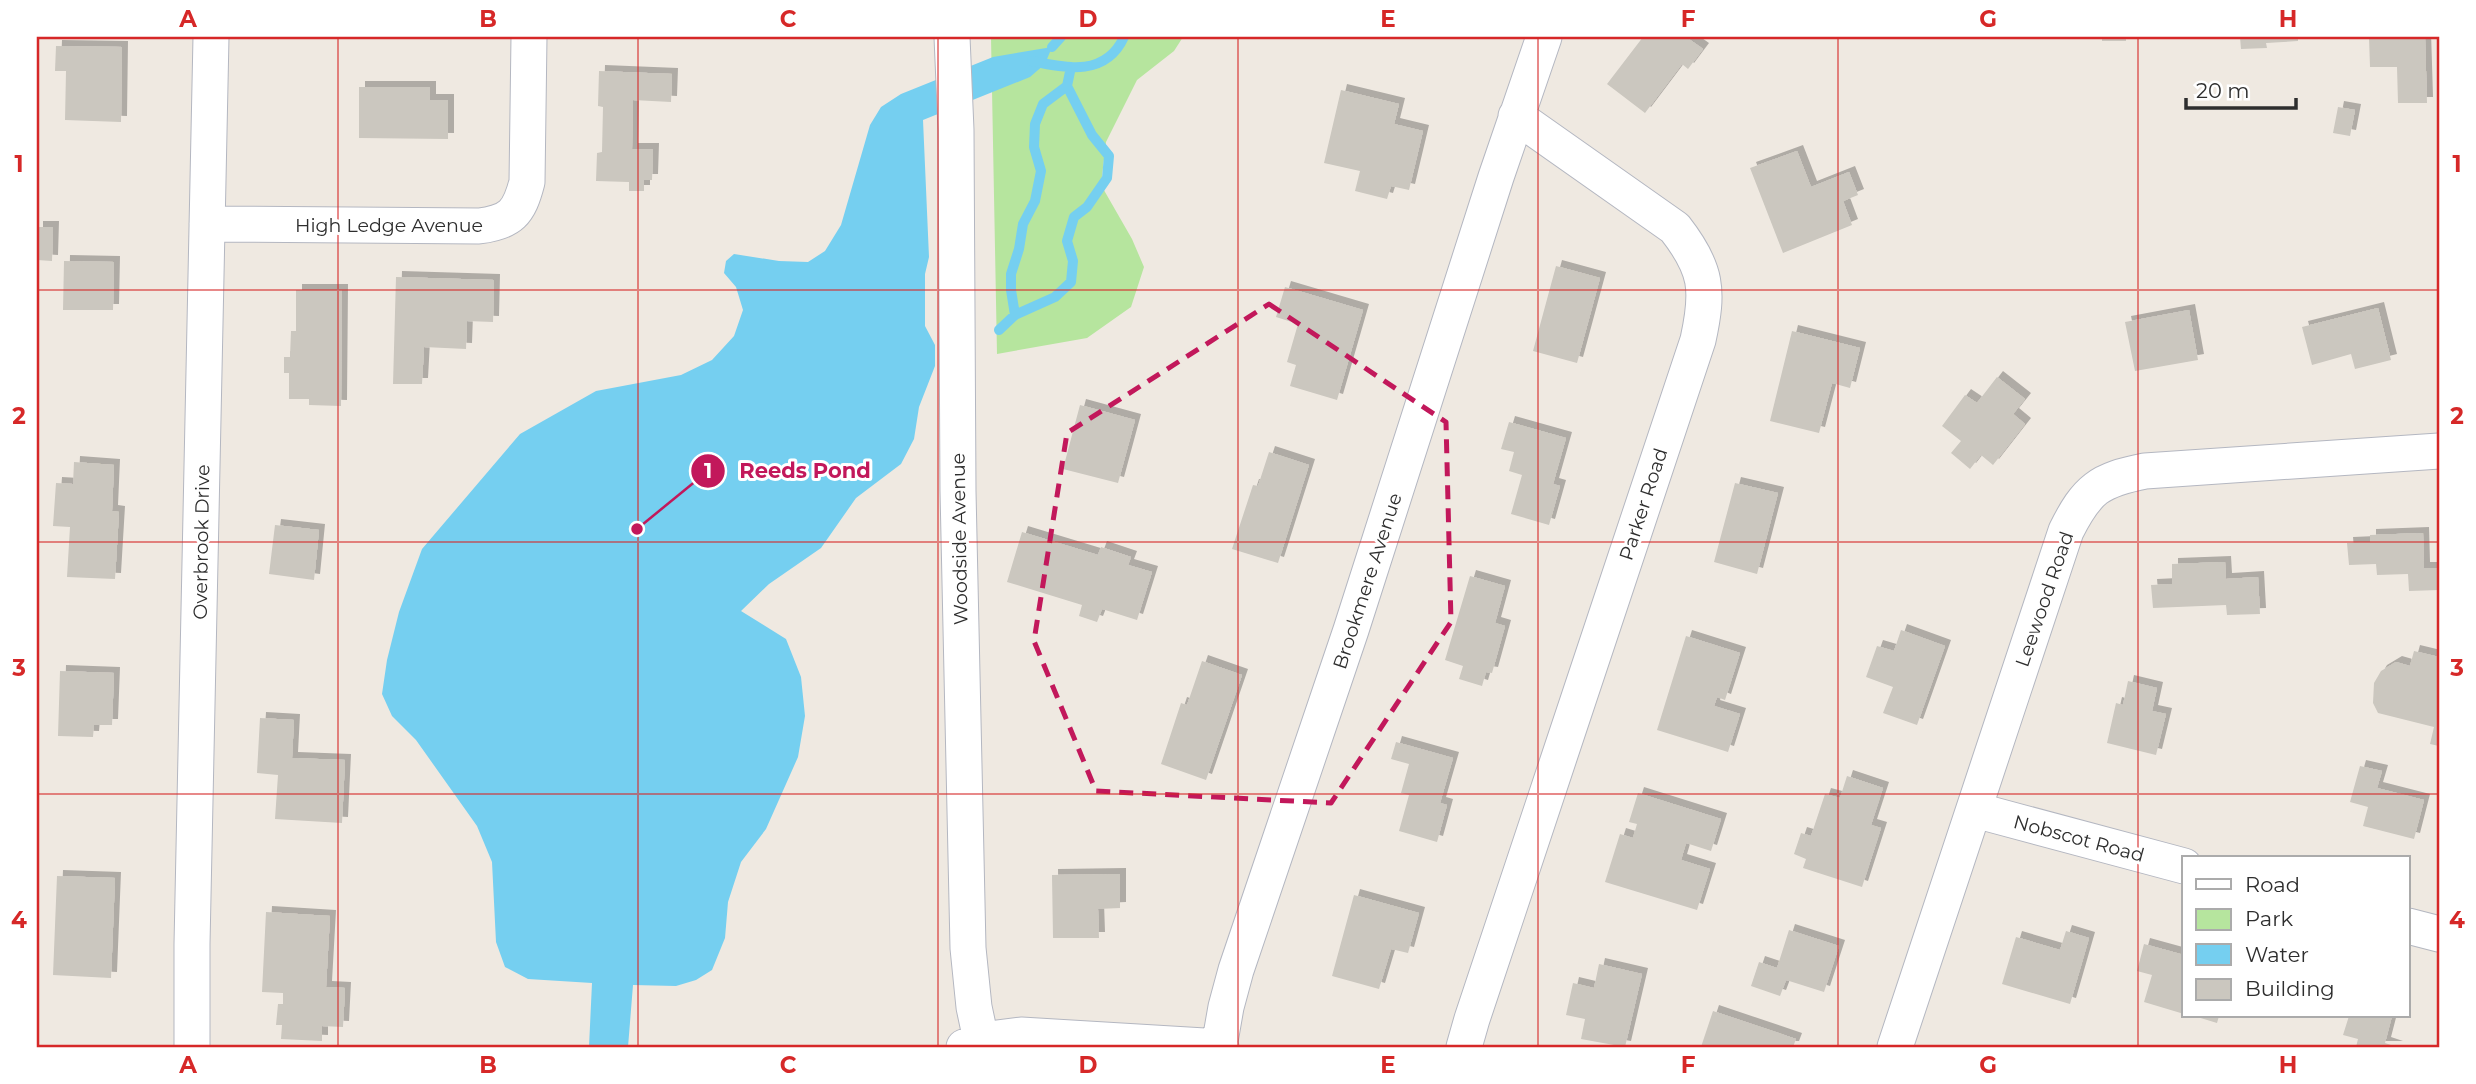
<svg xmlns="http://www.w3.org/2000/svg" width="2476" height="1084" viewBox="0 0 2476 1084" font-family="Montserrat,sans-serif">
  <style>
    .green { fill: #b6e59e }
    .water { fill: #75cff0 }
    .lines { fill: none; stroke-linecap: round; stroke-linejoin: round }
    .stream { stroke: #75cff0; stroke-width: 10 }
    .building { fill: #cbc7bf; filter: url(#shadow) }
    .minor-casing { stroke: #b4b7c1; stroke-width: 37 }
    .minor { stroke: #fff; stroke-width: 35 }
    .marked { fill: none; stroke: #c2185b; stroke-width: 5; stroke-dasharray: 14 9; stroke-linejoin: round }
    .grid { fill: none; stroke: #d62828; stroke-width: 2; stroke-opacity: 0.55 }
    .labels { text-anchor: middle; stroke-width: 6; stroke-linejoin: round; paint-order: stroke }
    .street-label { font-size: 19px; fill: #2e2e2e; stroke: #fff }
    .leader { fill: none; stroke: #c2185b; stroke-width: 2.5 }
    .callout-dot { fill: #c2185b; stroke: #fff; stroke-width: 2.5 }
    .mark-label { font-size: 21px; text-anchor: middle; font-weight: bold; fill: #fff }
    .callout-label { font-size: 21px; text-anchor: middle; font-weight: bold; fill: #c2185b; stroke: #fff; stroke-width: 6; stroke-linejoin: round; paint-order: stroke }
    .neatline { fill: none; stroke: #d62828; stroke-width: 2.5 }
    .grid-label { font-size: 23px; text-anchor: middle; font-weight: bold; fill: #d62828 }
  </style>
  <defs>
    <filter id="shadow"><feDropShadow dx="6" dy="-6" stdDeviation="0" flood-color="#0004"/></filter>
  </defs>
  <rect width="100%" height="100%" fill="#efe9e1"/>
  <path class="green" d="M991 37H1183L1174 51 1137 80 1106 142 1101 185 1132 239 1144 267 1131 307 1087 338 997 354Z"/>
  <path class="water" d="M1052 47 1045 64 1030 77 923 120 929 257 925 274V326L935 345V366L919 407 914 439 901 464 856 498 821 548 769 584 741 611 786 639 801 677 805 716 798 757 766 829 741 862 728 902 725 938 712 970 696 980 676 986 633 985 628 1047H589L592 983 528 979 505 967 496 942 492 862 477 826 416 740 392 716 382 694 387 660 399 612 422 549 520 434 596 391 681 375 712 360 734 336 743 310 736 287 724 273 726 261 734 254 779 261 808 262 825 251 841 225 870 125 881 107 901 94 993 57Z"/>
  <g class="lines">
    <path class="stream" d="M1052 47 1061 37
      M1032 61C1068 69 1106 76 1124 37
      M1015 315 1011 290V274L1019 249 1023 224 1035 201 1041 171 1034 147 1035 124 1043 104 1067 86
      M999 330 1015 315 1055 297 1071 282 1073 261 1067 241 1074 217 1087 207 1107 178 1109 156 1092 135 1067 86 1071 67"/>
  </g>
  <path class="building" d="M1643 37H1686L1703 49 1688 69 1682 64 1645 113 1607 84Z
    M2102 37H2126V41H2102Z
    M2240 37H2298V41L2266 43 2267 48 2241 49Z
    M2369 37H2425L2427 103H2398L2397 67H2370Z
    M56 46 122 47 121 122 65 120 66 71H55Z
    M599 71 672 74 671 102 633 100 632 149H653L652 180H644V191H629V182L596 181 597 153 602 152 603 107 598 106Z
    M359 87H430V100H448V139L359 138Z
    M1341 90 1399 104 1394 124 1423 131 1409 190 1391 186 1387 199 1355 191 1360 171 1324 163Z
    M2338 107 2355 110 2350 136 2333 133Z
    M1797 151 1811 187 1849 172 1858 195 1843 201 1852 225 1783 253 1750 168Z
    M37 227H53L52 261 37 260Z
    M64 261 114 262 113 310H63Z
    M1556 266 1600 278 1577 363 1533 351Z
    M396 277 494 280 493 322 467 321 466 349 424 347 422 384H393Z
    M1285 287 1363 310 1337 400 1290 386 1296 365 1287 362 1298 324 1276 317Z
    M296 290H342L341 406 309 405V399H289V373H284V357H290L291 331H296Z
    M2378 308 2391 360 2355 369 2351 354 2312 365 2302 327Z
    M2189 310 2198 360 2135 371 2125 322Z
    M1792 331 1860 348 1850 388 1832 383 1819 433 1770 421Z
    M1997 377 2025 399 2013 414 2025 424 1993 465 1981 455 1970 469 1951 453 1961 441 1942 426 1965 395 1977 403Z
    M1080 405 1135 420 1118 483 1063 469Z
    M1509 422 1566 438 1553 484 1560 486 1549 525 1511 514 1522 475 1509 471 1514 452 1501 449Z
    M1269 452 1309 465 1278 563 1232 549 1253 485 1258 486Z
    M74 462 114 465 112 511 119 512 115 579 67 577 70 527 53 526 56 483 73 484Z
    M1735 483 1778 493 1757 574 1714 562Z
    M275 525 319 530 314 580 269 574Z
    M1022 532 1098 555 1101 547 1131 557 1128 565 1152 572 1137 620 1102 609 1097 622 1079 616 1082 605 1007 582Z
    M2423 533 2424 568H2438L2439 590 2409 591 2408 574 2377 575 2376 564 2349 565 2347 543 2370 542V535Z
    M2225 562 2226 579 2258 577 2260 614 2227 615 2226 605 2153 608 2151 585 2172 584V564Z
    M1470 576 1505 586 1495 623 1505 626 1492 673 1486 672 1482 686 1459 679 1463 666 1445 660Z
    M1901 630 1945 646 1917 725 1883 713 1893 687 1866 677 1877 646 1894 651Z
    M1686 636 1740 653 1725 700 1717 697 1714 706 1740 714 1728 752 1657 730Z
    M2414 651 2439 657V746L2430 744 2434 727 2378 713 2373 703 2374 683 2381 671 2396 662 2410 666Z
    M1202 661 1242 675 1206 780 1161 764 1181 703 1187 705Z
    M60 671 114 673 112 725H94L93 737 58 736Z
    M2128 681 2157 688 2152 711 2166 714 2156 755 2107 743 2116 703 2123 705Z
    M260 718 294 720 292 758 345 760 342 823 275 819 278 775 257 773Z
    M1396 742 1453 758 1440 803 1447 805 1437 842 1399 831 1409 795 1401 793 1409 764 1391 759Z
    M2360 766 2382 771 2377 788 2424 800 2414 839 2363 826 2368 807 2350 802Z
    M1847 776 1883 788 1871 825 1881 828 1862 887 1803 868 1806 859 1794 854 1801 833 1811 836 1825 794 1840 798Z
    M1638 793 1721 819 1711 851 1686 843 1681 860 1710 869 1697 910 1605 882 1620 834 1633 838 1637 824 1629 822Z
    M1120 874V908L1098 909 1099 938H1053L1052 875Z
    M57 876 115 878 111 978 53 975Z
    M1354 895 1419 913 1408 953 1391 949 1379 989 1332 976Z
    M266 912 330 916 326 987 345 988 343 1027 322 1026V1041L281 1039 282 1025H276L278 1004H283V993L262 992Z
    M1789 930 1839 946 1824 992 1786 980 1780 996 1751 986 1759 962 1777 968Z
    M2066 931 2089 938 2070 1004 2002 984 2016 937 2060 950Z
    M2144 944 2184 955V1014L2144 1002 2152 975 2137 971Z
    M1599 964 1642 974 1625 1047 1581 1039 1585 1019 1566 1015 1573 983 1594 988Z
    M1713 1011 1796 1039 1793 1047H1701Z
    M2194 1016H2219L2217 1023Z
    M2349 1016H2392L2385 1043 2397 1047H2356L2358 1039 2343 1035Z"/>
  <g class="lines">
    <defs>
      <path id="minor" d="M952 37 956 130 958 491 968 948 974 1007 981 1040
        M207 224 479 226C511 222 519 213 527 182L529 37
        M1975 810 2184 866
        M2408 926 2439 934
        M192 1047V944L211 37
        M964 1047 981 1040 1021 1035 1221 1047
        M1219 1047 1226 1007 1236 970 1351 630 1496 177 1544 37
        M1464 1047 1472 1019 1698 340C1709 290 1707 269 1675 228L1516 116
        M1895 1047 2066 531C2087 489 2099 480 2145 471L2439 451"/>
    </defs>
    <use href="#minor" class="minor-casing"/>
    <use href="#minor" class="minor"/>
  </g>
  <path class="marked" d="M1269 304 1446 422 1451 622 1331 803 1096 791 1034 641 1067 433Z"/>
  <path class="grid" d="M338 37V1047M638 37V1047M938 37V1047M1238 37V1047M1538 37V1047M1838 37V1047M2138 37V1047M37 290H2439M37 542H2439M37 794H2439"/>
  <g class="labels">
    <g class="street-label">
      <text x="389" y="232">High Ledge Avenue</text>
      <text transform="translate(1643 504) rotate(-72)" y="7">Parker Road</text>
      <text transform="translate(959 539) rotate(-91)" y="7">Woodside Avenue</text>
      <text transform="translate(201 542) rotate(-89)" y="7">Overbrook Drive</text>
      <text transform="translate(1367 581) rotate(-72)" y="7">Brookmere Avenue</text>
      <text transform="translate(2044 599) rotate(-71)" y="7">Leewood Road</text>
      <text transform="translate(2079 838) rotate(15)" y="7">Nobscot Road</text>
    </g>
  </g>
  <path class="leader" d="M637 529L708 471"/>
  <g class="callout-dot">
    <circle cx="637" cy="529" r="7"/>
    <circle cx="708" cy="471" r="18"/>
  </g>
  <g class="mark-label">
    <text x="708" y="478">1</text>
  </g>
  <g class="callout-label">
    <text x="805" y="478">Reeds Pond</text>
  </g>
  <rect width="2476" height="1084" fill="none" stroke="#ffffff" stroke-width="77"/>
  <rect x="2182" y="856" width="228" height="161" fill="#ffffff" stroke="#ababab" stroke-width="2"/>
  <rect x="2196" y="879" width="35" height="10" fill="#ffffff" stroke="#ababab" stroke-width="2"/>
  <text x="2245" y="892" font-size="21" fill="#2e2e2e">Road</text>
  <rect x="2196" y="909" width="35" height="21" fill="#b6e59e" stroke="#ababab" stroke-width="2"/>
  <text x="2245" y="926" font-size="21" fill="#2e2e2e">Park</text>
  <rect x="2196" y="944" width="35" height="21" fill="#75cff0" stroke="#ababab" stroke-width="2"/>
  <text x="2245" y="962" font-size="21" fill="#2e2e2e">Water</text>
  <rect x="2196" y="979" width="35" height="21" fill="#cbc7bf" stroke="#ababab" stroke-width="2"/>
  <text x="2245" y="996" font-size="21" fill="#2e2e2e">Building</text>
  <path d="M2186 98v10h110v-10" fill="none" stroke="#2e2e2e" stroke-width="3.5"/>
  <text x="2196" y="98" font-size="21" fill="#2e2e2e" stroke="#ffffff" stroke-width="5" paint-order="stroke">20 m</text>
  <rect x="38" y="38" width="2400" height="1008" class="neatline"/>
  <g class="grid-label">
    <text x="188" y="27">A</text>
    <text x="488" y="27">B</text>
    <text x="788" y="27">C</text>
    <text x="1088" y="27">D</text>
    <text x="1388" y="27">E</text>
    <text x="1688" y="27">F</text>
    <text x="1988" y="27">G</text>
    <text x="2288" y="27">H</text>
    <text x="19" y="172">1</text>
    <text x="2457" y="172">1</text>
    <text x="19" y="424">2</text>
    <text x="2457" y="424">2</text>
    <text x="19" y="676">3</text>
    <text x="2457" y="676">3</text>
    <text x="19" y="928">4</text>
    <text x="2457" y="928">4</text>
    <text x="188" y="1073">A</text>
    <text x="488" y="1073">B</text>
    <text x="788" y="1073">C</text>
    <text x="1088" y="1073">D</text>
    <text x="1388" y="1073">E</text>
    <text x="1688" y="1073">F</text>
    <text x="1988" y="1073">G</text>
    <text x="2288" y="1073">H</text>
  </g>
</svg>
